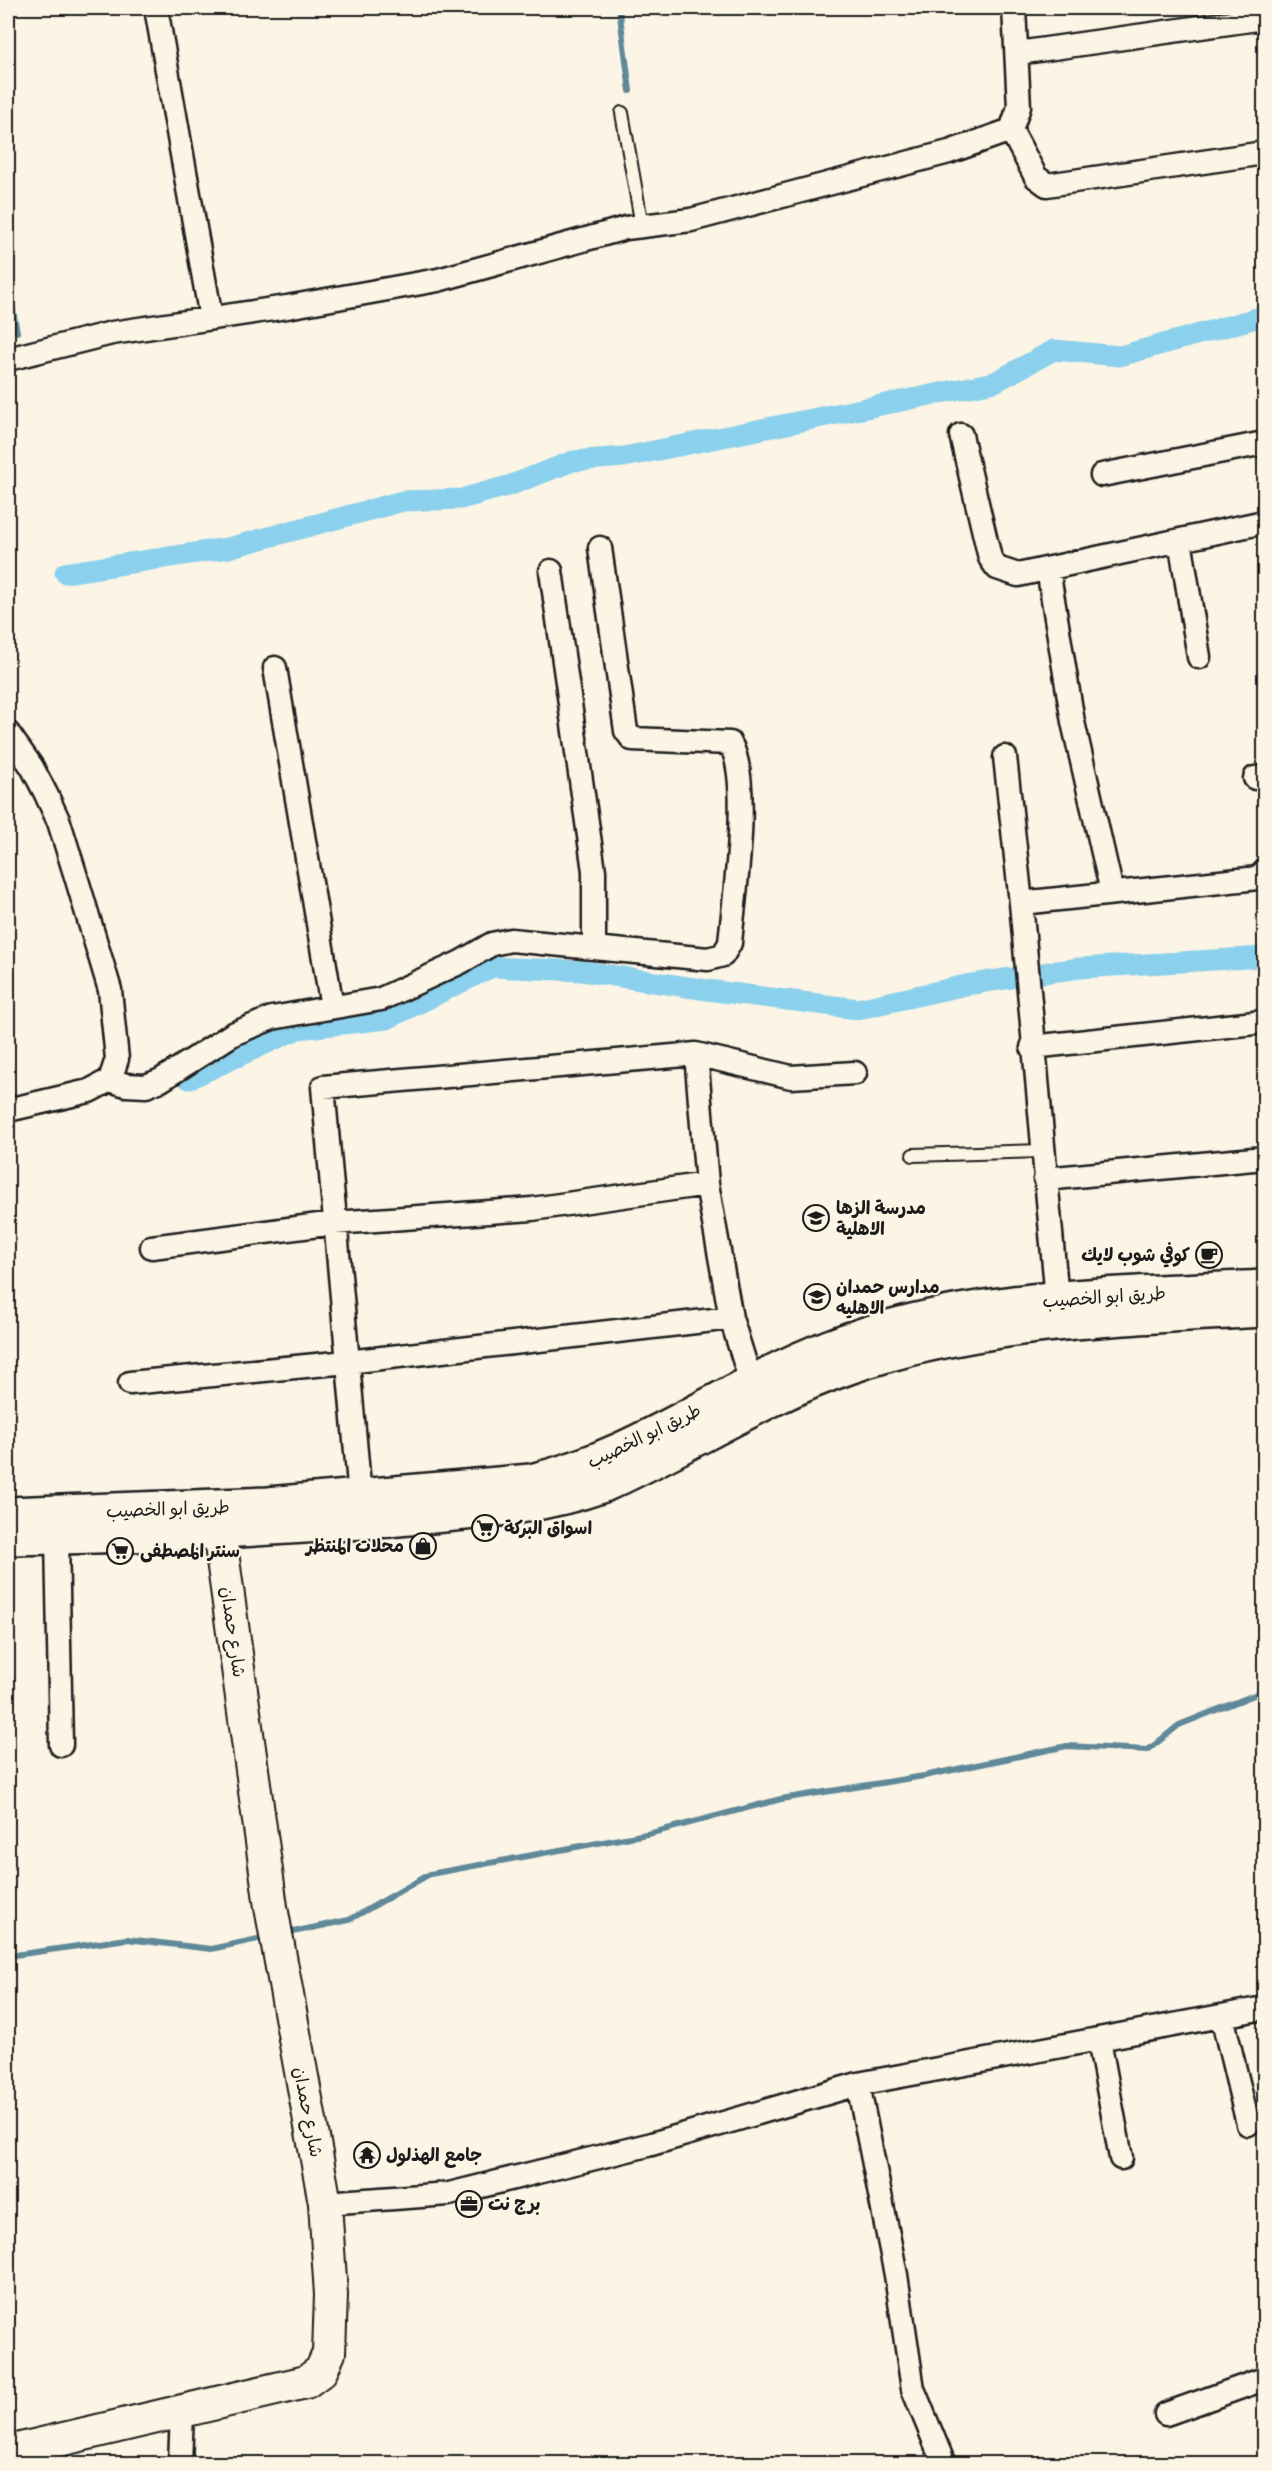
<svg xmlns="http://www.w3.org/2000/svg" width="1272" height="2471" viewBox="0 0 1272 2471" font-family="'Gochi Hand','Playpen Sans Arabic',sans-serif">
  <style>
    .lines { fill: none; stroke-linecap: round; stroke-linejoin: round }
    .stream { stroke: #5f8899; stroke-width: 6 }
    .canal { stroke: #8bd0ec; stroke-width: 21 }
    .service-casing { stroke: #1c1c1c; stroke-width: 16 }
    .minor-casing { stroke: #1c1c1c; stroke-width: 27 }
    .secondary-casing { stroke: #1c1c1c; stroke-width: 36 }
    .primary-casing { stroke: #1c1c1c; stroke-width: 38 }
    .service { stroke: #fcf5e5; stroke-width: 12 }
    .minor { stroke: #fcf5e5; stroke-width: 22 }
    .secondary { stroke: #fcf5e5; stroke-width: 32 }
    .primary { stroke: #fcf5e5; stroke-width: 33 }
    .labels { text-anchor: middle; stroke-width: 4.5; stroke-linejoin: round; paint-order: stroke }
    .poi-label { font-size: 18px; font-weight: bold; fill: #1c1c1c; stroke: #fcf5e5; text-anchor: start }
    .street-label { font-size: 18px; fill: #1c1c1c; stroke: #fcf5e5 }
  </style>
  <rect width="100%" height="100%" fill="#fcf5e5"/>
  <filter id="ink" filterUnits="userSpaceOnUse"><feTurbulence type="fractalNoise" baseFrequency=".0167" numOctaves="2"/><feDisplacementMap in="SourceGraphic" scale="12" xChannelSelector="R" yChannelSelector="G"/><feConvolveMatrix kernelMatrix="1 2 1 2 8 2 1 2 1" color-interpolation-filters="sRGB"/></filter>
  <g filter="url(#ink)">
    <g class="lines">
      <path class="stream" d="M619 8 630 91
        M8 284 17 332
        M293 1932 349 1920 430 1874 652 1833 781 1799 924 1776 1067 1746 1148 1750 1179 1725 1264 1691
        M8 1956 127 1939 211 1949 258 1939"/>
      <path class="canal" d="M65 573 228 548 403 501 461 499 511 485 573 461 624 457 995 382 1054 350 1120 356 1264 316
        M1043 973 1080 968 1264 957
        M189 1079 298 1029 387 1019 492 967 582 971 707 990 858 1009 966 985 1011 978"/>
      <defs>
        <path id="service" d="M622 113 642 226
          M913 1155 1042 1151"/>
        <path id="minor" d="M156 8 211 318
          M1018 53 1264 18
          M1011 130 1036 177 1047 185 1264 153
          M8 359 112 333 287 307 438 280 626 228 691 220 782 196 949 152 1011 130 1019 107 1014 8
          M961 435 990 558 997 568 1018 575 1264 522
          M1102 475 1264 443
          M1180 540 1199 657
          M1048 569 1073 722 1112 892
          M551 571 594 871V947
          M275 668 332 1007
          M8 733 32 767 46 794 59 822 77 880 110 990 117 1059 110 1080 89 1091 8 1110
          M1005 757 1021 903 1057 1299
          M1255 778 1264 777
          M1021 903 1258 878 1264 872
          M1032 1047 1264 1022
          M696 1054 707 1184 731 1318 751 1382
          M110 1080 126 1085 146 1086 161 1080 233 1034 272 1018 381 999 461 962 492 944 511 940 708 959 723 955 730 943C734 897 752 780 730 743L632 739 626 731 600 548
          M1045 1179 1264 1158
          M152 1247 334 1223 532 1209 707 1184
          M130 1383 347 1362 731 1318
          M360 1496 323 1087 696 1054 791 1077 855 1073
          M57 1537 61 1745
          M1222 2016 1248 2124
          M1099 2040 1121 2158
          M858 2084 896 2275 913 2389 944 2464
          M325 2203 449 2194 648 2145 858 2084 1264 2008
          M1166 2414 1264 2379
          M180 2464 182 2412"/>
        <path id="secondary" d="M8 2452 306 2382 321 2371 329 2353 331 2295 325 2203 271 1907 219 1531"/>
        <path id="primary" d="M8 1514 268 1504 531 1481C638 1456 727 1386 829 1347 965 1293 1120 1295 1264 1287
          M8 1538C135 1536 262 1530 389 1520 461 1513 535 1510 604 1485 686 1448 763 1397 849 1367 979 1321 1127 1318 1264 1310"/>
      </defs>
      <use href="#service" class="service-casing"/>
      <use href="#minor" class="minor-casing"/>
      <use href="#secondary" class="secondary-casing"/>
      <use href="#primary" class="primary-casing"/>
      <use href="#service" class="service"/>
      <use href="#minor" class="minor"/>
      <use href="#secondary" class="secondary"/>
      <use href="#primary" class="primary"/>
    </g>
  </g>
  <defs>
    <symbol id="school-ring" viewBox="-11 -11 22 22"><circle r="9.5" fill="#fcf5e5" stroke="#1c1c1c" stroke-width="1.5"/><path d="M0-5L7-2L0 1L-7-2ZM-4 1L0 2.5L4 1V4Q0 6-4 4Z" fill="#1c1c1c"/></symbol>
    <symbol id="cafe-ring" viewBox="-11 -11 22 22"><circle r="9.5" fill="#fcf5e5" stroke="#1c1c1c" stroke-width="1.5"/><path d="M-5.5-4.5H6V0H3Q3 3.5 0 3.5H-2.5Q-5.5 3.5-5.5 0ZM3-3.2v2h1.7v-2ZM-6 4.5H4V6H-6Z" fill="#1c1c1c"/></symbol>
    <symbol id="supermarket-ring" viewBox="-11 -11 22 22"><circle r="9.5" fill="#fcf5e5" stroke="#1c1c1c" stroke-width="1.5"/><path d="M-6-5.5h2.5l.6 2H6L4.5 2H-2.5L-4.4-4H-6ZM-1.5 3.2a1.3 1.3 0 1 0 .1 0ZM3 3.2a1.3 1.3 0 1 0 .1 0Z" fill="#1c1c1c"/></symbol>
    <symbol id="shop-ring" viewBox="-11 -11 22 22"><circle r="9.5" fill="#fcf5e5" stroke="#1c1c1c" stroke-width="1.5"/><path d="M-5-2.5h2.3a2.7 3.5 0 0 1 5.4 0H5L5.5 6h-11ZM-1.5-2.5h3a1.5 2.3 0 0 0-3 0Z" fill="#1c1c1c"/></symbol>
    <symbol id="temple-ring" viewBox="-11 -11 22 22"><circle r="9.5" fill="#fcf5e5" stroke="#1c1c1c" stroke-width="1.5"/><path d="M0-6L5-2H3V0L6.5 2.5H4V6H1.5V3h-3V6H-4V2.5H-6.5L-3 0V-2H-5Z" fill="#1c1c1c"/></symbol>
    <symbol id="office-ring" viewBox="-11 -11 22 22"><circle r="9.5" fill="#fcf5e5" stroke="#1c1c1c" stroke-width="1.5"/><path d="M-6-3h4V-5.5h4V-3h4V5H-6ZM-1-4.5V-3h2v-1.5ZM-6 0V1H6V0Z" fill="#1c1c1c"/></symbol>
  </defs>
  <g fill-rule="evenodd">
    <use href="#school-ring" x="801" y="1203" width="30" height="30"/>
    <use href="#cafe-ring" x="1194" y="1240" width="30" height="30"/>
    <use href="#school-ring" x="802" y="1282" width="30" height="30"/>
    <use href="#supermarket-ring" x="470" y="1513" width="30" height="30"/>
    <use href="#shop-ring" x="408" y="1531" width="30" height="30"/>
    <use href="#supermarket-ring" x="105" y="1536" width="30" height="30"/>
    <use href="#temple-ring" x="352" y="2140" width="30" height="30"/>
    <use href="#office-ring" x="454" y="2189" width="30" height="30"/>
  </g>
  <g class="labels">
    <g class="poi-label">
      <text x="836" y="1214">مدرسة الزها<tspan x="836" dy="21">الاهلية</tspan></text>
      <text x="1190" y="1261" text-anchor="end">كوفي شوب لايك</text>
      <text x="836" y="1293">مدارس حمدان<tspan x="836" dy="21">الاهليه</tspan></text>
      <text x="504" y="1534">اسواق البركة</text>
      <text x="404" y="1552" text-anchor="end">محلات المنتظر</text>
      <text x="140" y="1557">سنتر المصطفى</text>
      <text x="386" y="2161">جامع الهذلول</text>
      <text x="488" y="2210">برج نت</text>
    </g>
    <g class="street-label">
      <text transform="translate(1104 1297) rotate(-4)" y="6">طريق ابو الخصيب</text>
      <text transform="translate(644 1436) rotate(-26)" y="6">طريق ابو الخصيب</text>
      <text transform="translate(168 1509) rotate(-2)" y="6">طريق ابو الخصيب</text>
      <text transform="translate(233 1632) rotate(82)" y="6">شارع حمدان</text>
      <text transform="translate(308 2112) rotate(79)" y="6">شارع حمدان</text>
    </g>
  </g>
  <rect width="1272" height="2471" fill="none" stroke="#fcf5e5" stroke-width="30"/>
  <rect x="15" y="15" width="1242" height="2441" fill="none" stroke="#1c1c1c" stroke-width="2" filter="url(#ink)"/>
</svg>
